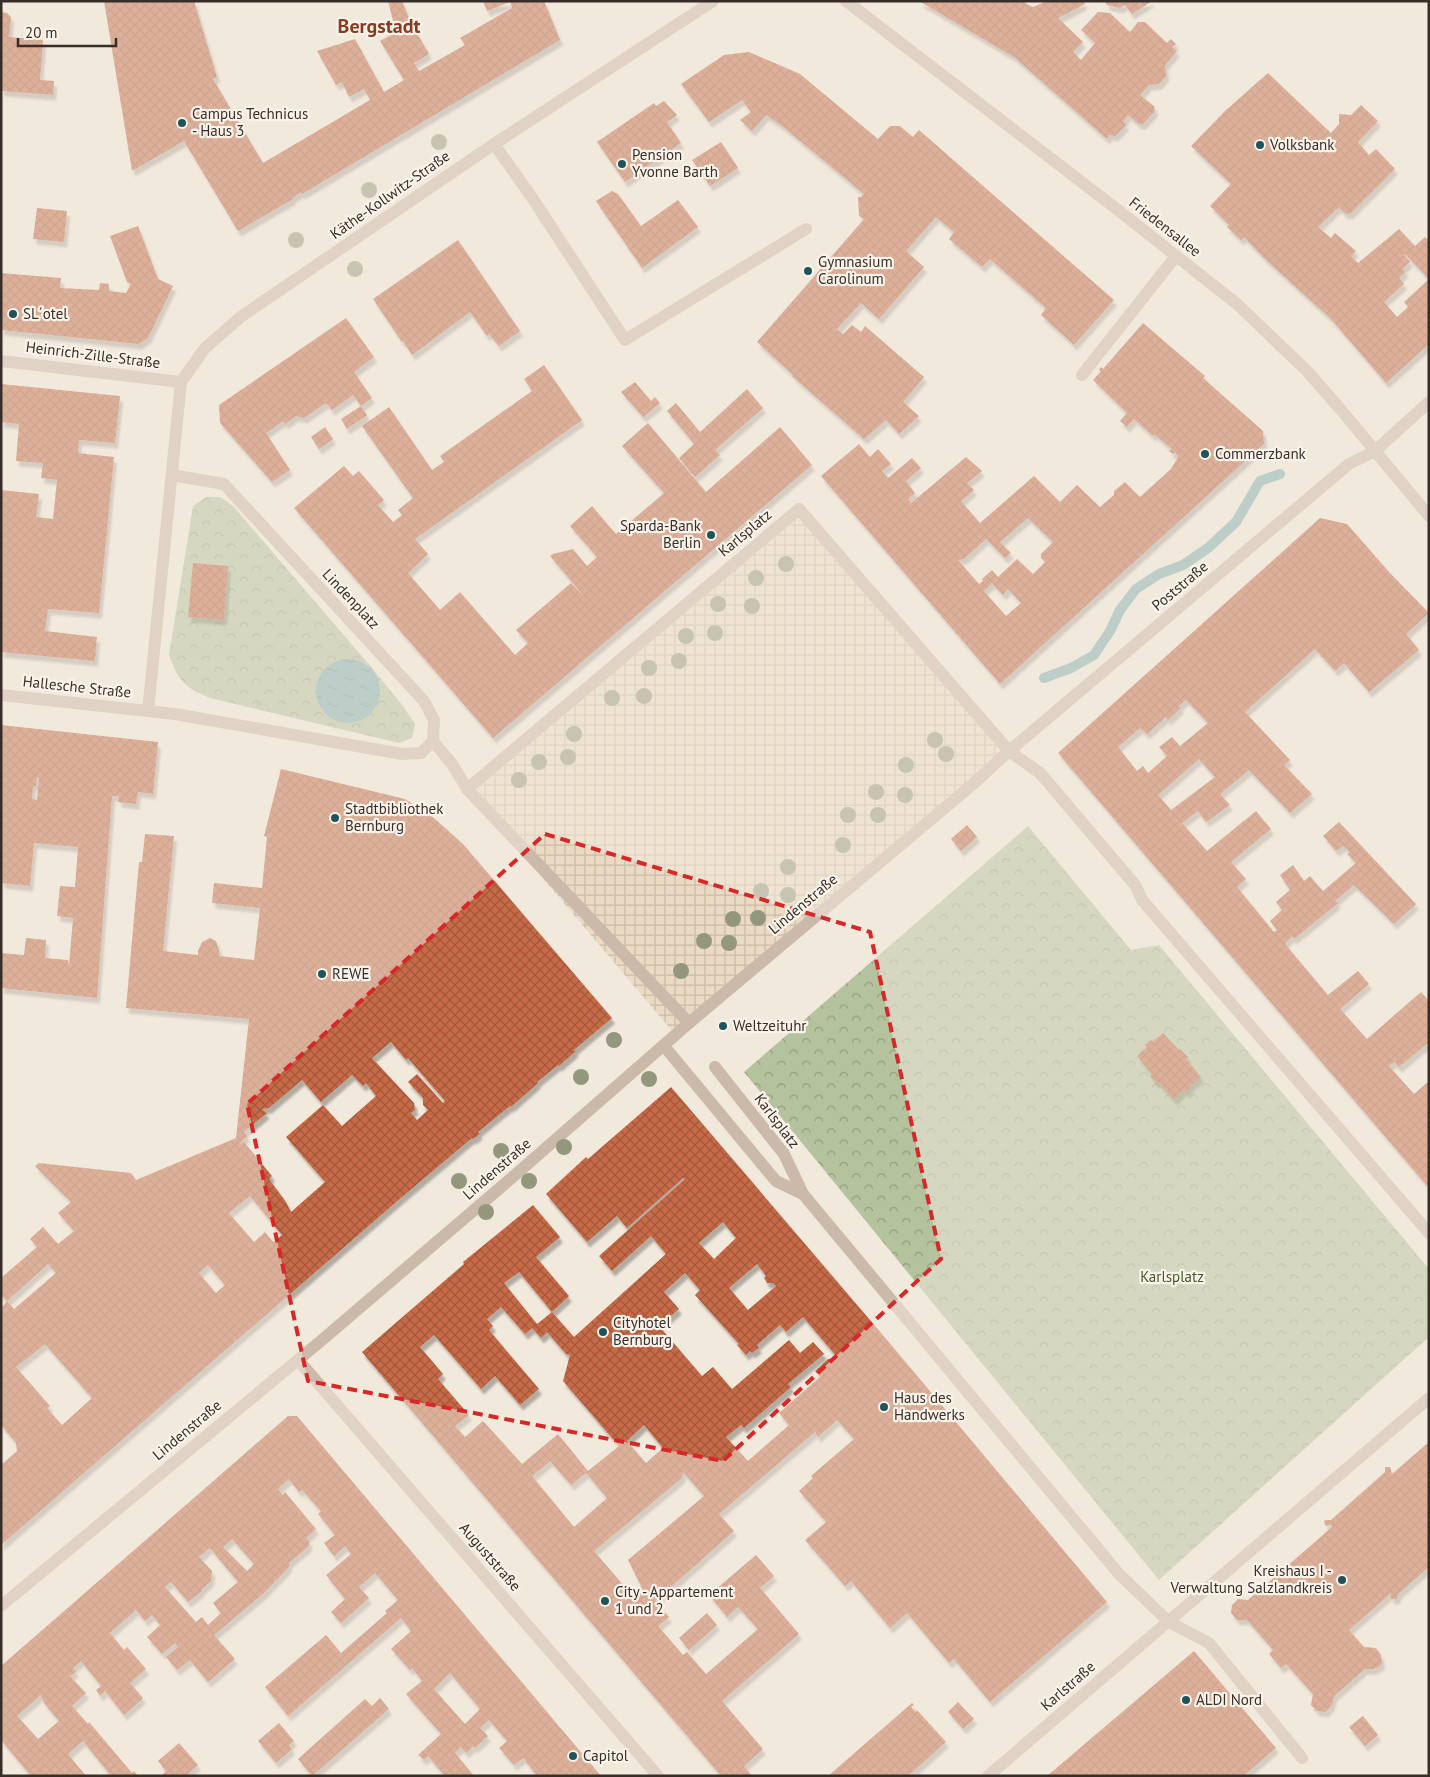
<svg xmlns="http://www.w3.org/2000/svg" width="1430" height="1777" viewBox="0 0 1430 1777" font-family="'PT Sans',sans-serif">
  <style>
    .forest { fill: url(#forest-crowns) }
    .plaza { fill: url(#plaza-grid) }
    .water { fill: url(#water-ripples) }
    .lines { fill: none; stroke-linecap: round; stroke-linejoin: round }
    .stream { stroke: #7cacb0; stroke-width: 10 }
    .building { fill: url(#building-cross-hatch); fill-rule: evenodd; filter: url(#shadow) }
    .service { stroke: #cbb9a9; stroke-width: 12 }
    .pedestrian { stroke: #cbb9a9; stroke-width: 12 }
    .minor { stroke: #cbb9a9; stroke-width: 12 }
    .tree { fill: #93987c }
    .marked { fill: none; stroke: #d62828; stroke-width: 4; stroke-dasharray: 10 6; stroke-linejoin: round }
    .poi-dot { fill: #1e545a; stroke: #faf3ea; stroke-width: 2 }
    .labels { text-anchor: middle; stroke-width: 4.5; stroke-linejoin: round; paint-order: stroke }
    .poi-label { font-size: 15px; fill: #382e29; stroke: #faf3ea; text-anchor: start }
    .street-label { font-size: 15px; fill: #382e29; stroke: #faf3ea }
    .park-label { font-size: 15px; fill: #46562c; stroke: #faf3ea }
    .district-label { font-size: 20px; font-weight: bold; fill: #873c21; stroke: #faf3ea }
  </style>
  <defs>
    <pattern id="forest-crowns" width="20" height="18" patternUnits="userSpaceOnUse" patternTransform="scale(1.25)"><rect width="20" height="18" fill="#b4c29d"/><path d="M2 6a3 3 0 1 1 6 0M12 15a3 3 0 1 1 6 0" fill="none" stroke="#939e80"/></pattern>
    <pattern id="plaza-grid" width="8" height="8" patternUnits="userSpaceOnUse" patternTransform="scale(1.25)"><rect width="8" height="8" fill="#ebdbc4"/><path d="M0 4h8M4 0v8" fill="none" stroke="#cabca8"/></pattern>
    <pattern id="water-ripples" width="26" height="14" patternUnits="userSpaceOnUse" patternTransform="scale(1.25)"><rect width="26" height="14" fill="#7cacb0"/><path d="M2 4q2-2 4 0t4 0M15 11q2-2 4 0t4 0" fill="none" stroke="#678c8f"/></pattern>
    <pattern id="building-cross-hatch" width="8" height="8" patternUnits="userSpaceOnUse" patternTransform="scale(1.25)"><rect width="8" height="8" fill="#c76a47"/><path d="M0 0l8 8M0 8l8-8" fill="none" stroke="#a3583b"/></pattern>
    <filter id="shadow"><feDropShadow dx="3" dy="5.5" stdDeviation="1" flood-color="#0004"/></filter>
  </defs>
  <rect width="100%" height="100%" fill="#f2e9dd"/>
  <path class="forest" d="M206 497H220L233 506 372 668 403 706 415 724 412 738 399 743 210 698C183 686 179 682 169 655L193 506Z
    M1028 826 1131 950 1159 945 1429 1269V1337L1159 1580 744 1072Z"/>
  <path class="plaza" d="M799 509 1009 751 673 1032 467 789Z"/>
  <path class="water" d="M316 691a32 32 0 1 1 64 0a32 32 0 1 1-64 0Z"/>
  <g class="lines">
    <path class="stream" d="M1044 678 1071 668 1094 655 1110 631 1120 610 1136 589 1159 574 1183 565 1208 548 1236 522 1260 481 1280 474"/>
  </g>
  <path class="building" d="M104 1H194L217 77 213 79 263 163 370 100 364 89 349 97 342 82 336 85 317 51 355 39 384 92 404 80 380 41 396 32 388 1H402L411 23 429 54 414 63 419 71 465 45 460 38 512 8 510 2 487 11 483 1H544L560 40 302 194 301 192 292 198 293 199 238 231 184 141 132 171Z
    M919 1H1026L1025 3 1033 7 1047 1H1083L1085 4 1058 18 1083 42 1073 52 1081 60 1095 43 1081 30 1098 12 1110 13 1130 32 1138 22H1145L1167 43 1171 39 1176 44 1172 47 1177 51 1165 65 1166 76 1159 84 1149 85 1140 95 1154 106 1155 111 1143 124H1139L1128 115 1123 122 1126 125 1115 136 1109 135 1107 139 1014 57Z
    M1105 1H1152L1132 14 1125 5 1120 8 1107 5Z
    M1 12 7 13 11 17 9 37 43 40 40 80 54 81 53 95 1 91Z
    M749 52 800 74 878 139 890 126H900L913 137 919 130 1114 300 1074 345 1041 315 1046 308 990 259 982 267 949 239 954 232 936 217 906 251 924 267 879 319 861 303 837 329 843 334 852 325 861 332 865 326 924 377 903 402 919 416 899 434 886 420 864 439 792 376 793 375 757 342 864 219 859 216 858 197H861L864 194 781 125 766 115 752 131 740 120 751 112 742 100 709 122 681 84 724 55Z
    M1268 73 1331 133 1339 124V114L1351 115 1361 105 1378 121 1358 142 1369 155 1376 149 1395 169 1350 214 1344 213 1339 207 1318 227 1331 238 1335 233 1356 251 1351 256 1358 263 1399 229 1415 246 1425 237 1427 239 1429 237V279L1405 254 1404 255 1410 262 1403 268 1405 272 1399 278 1404 284 1384 302 1397 317 1408 307 1404 302 1429 279V344L1386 383 1331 319 1264 258 1244 237 1241 240 1227 227 1229 225 1210 206 1231 184 1191 146 1225 111Z
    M664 101 677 115 667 122 681 143 625 182 597 142 654 103 656 106Z
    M721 142 738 168 710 186 692 160Z
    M612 191 618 194 641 226 678 200 698 227 642 268 596 201Z
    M37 208 67 211 64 242 33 239Z
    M138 226 158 279 173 286 148 338 139 344 1 330V273L61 278 60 288 99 290 100 283 109 284V291L126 293 131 284 127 282 110 236Z
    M458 240 520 331 499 346 489 334 487 336 470 312 412 355 403 341 402 342 373 299Z
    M346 318 374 357 354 372 372 398 361 406 353 395 332 410 326 403 304 418 296 416 285 424 283 421 266 433 290 470 272 482 220 423 219 405Z
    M1143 323 1205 376 1203 378 1263 431 1264 444 1000 684 821 476 859 444 870 457 878 449 891 464 882 471 888 478 912 458 921 468 906 481 915 493 908 499 911 503 966 457 982 471 967 483 974 490 961 501 980 523 1034 476 1060 502 1077 485 1100 507 1114 495V491L1125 482 1140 497 1171 469 1178 457 1175 452 1173 454 1169 451 1172 449 1154 434 1153 436 1134 419 1127 427 1120 421 1127 413 1093 380 1101 371 1099 370 1101 367 1103 369ZM1028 518 1053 542 1041 554V558L1045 562 1033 574 1017 559 998 577 992 570 982 579 983 581 979 584 958 560 964 559 986 539 1005 558 1011 553 1000 542ZM992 583 1003 595 1008 589 1021 603 1006 616 984 591Z
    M544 365 582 420 415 539 428 554 408 573 440 610 460 592 515 655 528 643 516 630 571 583 584 596 550 556 553 554 573 549 587 566 597 557 570 526 592 506 616 534 664 493 622 446 648 423 706 492 780 427 812 465 493 738 294 508 344 466 353 476 359 471 384 500 378 505 393 522 402 515 398 510 413 498 362 426 389 407 432 470 444 462 440 456 532 391 524 379Z
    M635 382 651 401 655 397 660 403 643 417 621 392Z
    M1 384 120 396 115 443 79 440 78 453 114 457 99 613 48 609 45 631 97 637 95 661 1 652V490L39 494 36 517 53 519 57 480 41 478 43 463 16 461 19 424 1 422Z
    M747 389 763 408 715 450 720 455 695 477 679 458 694 444 667 411 676 403 700 432Z
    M361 406 367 415 347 429 341 419Z
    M325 427 333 439 319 449 311 437Z
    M1320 518 1347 524 1389 572 1429 613 1406 634 1419 650 1369 692 1344 663 1335 671 1315 649 1245 712 1290 760 1284 765 1312 794 1290 813 1249 770 1220 794 1230 805 1206 822 1198 811 1182 823 1207 851 1256 811 1271 829 1231 862 1246 879 1237 887 1274 932 1277 930 1270 921 1282 910 1276 902 1290 890 1280 875 1293 865 1304 881 1310 876 1323 891 1356 863 1347 854 1350 852 1343 846 1336 851 1323 836 1339 822 1416 904 1394 924 1354 885 1335 901 1338 903 1294 939 1292 936 1285 944 1328 995 1358 971 1369 984 1340 1009 1367 1039 1421 992 1429 1001V1042L1399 1067 1394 1062 1389 1066 1414 1094 1429 1081V1188L1058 753ZM1186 700 1208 723 1180 746 1172 737 1159 747 1167 756 1148 773 1143 766 1137 771 1118 747 1140 728 1147 734 1166 717 1168 720 1181 708 1179 706ZM1199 759 1215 777 1171 810 1158 795Z
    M193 563 228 566 224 620 188 617Z
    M1 725 158 742 153 794 138 792 136 804 118 802 119 796H112L97 998 1 988V953L24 955 26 938 46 940 45 958 68 960 69 965 73 918 57 916 60 886 75 887 78 847 34 843 30 886 1 883ZM37 777 39 778 37 800 32 799 33 786H36Z
    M281 769 405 799 434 818 463 844 612 1018 574 1050 576 1051 559 1066 558 1065 537 1082 538 1083 511 1107 510 1106 478 1132 480 1134 473 1139 472 1138 402 1197 1 1545V1465L17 1451 16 1443 1 1425V1309L7 1301 14 1309 56 1273 48 1264 7 1301 1 1295V1278L37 1247 30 1239 43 1227 58 1244 74 1231 58 1213 71 1202 35 1166 39 1163 131 1173 136 1180 236 1138 249 1019 126 1008 139 862H142L145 834 174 836 163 951 198 955V951L202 942 210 938 216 941 219 950V956L254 960 260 908 212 903 214 883 262 888 267 837 264 836ZM391 1042 406 1060 408 1058 445 1101 443 1103 417 1074 408 1082 423 1098V1105L428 1110 417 1120 411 1113 415 1110 414 1103 372 1058ZM352 1075 363 1086 366 1083 376 1096 342 1126 323 1105 286 1137 325 1182 291 1212 286 1202 269 1179 272 1176 244 1142 241 1144 240 1143 247 1136 244 1132 267 1113 262 1109 269 1108 302 1080 321 1102ZM250 1196 282 1235 273 1242 265 1232 254 1242 229 1213ZM208 1265 225 1285 216 1293 199 1273ZM45 1344 92 1398 62 1425 47 1408 50 1406 16 1367Z
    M967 825 977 837 961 851 951 839Z
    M1163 1033 1179 1050 1180 1049 1188 1057 1186 1059 1201 1077 1190 1086 1191 1088 1186 1092 1184 1090 1174 1100 1158 1082 1156 1083 1150 1076 1152 1074 1137 1056 1147 1047 1145 1045 1151 1040 1153 1042Z
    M671 1087 887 1340 1107 1602 990 1702 954 1659 949 1663 907 1613 890 1628 851 1581 845 1586 805 1540 864 1490 826 1522 799 1491 813 1478 811 1476 854 1439 837 1420 818 1437 815 1432 719 1514 734 1531 655 1601 669 1617 658 1626 683 1655 687 1652 706 1674 758 1629 738 1607 727 1617 709 1595 756 1555 774 1576 760 1588 799 1634 722 1701 763 1749 744 1766 752 1776H721L362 1352 464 1264 463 1262 533 1205 560 1237 536 1257 569 1296 552 1312 519 1272 504 1283 537 1324 552 1312 574 1337 666 1254 651 1236 612 1271 599 1256 685 1179 683 1178 627 1228 617 1216 587 1242 546 1194 586 1157 588 1159ZM723 1222 736 1238 714 1259 699 1243ZM757 1264 766 1276 764 1278 767 1283H773L776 1286 748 1310 729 1288ZM685 1273 700 1290 695 1295 739 1344 737 1345 746 1355 750 1351 752 1353 759 1348 757 1345 780 1325 786 1332 803 1317 838 1358 828 1359 815 1371 820 1377 779 1413 789 1425 748 1461 726 1437 741 1425 744 1428 791 1387 788 1384 824 1354 813 1342 800 1353 789 1340 732 1389 713 1367 702 1376 659 1326 679 1309 664 1292ZM501 1307 525 1334 532 1328 541 1338 547 1332 566 1354 570 1355 563 1381 619 1446 588 1471 558 1434 522 1464 483 1421 465 1437 455 1426 469 1415 438 1379 443 1374 420 1347 434 1335 481 1389 495 1376 520 1405 539 1389 489 1330 493 1326 487 1319ZM644 1425 663 1448 646 1463 627 1441ZM550 1461 571 1485 586 1473 607 1498 574 1527 532 1476ZM683 1472 704 1496 628 1560 641 1586 631 1594 594 1551 682 1478Z
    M288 1416H297L601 1776H537L523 1758 514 1765 499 1748 507 1741 489 1720 480 1728 488 1736 475 1748 473 1746 466 1753 461 1747 455 1753 474 1776H445L428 1756 424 1760 418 1755 441 1734 406 1694 422 1681 412 1668 410 1670 391 1649 411 1631 401 1618 288 1716 265 1687 326 1635 341 1653 387 1613 385 1611 398 1600 375 1573 359 1587 369 1598 341 1623 331 1612 345 1599 326 1575 351 1554 345 1546 334 1556 324 1543 335 1535 318 1514 321 1511 302 1490 299 1492 289 1479 278 1489 283 1495 285 1492 316 1529 306 1538 309 1541V1546L289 1563V1567L263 1594 214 1635 235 1659 208 1682 190 1660 177 1670 166 1657 178 1647 175 1643 162 1654 147 1637 160 1625 152 1615 145 1621 136 1610 110 1633 124 1650 127 1647 146 1669 130 1683 143 1698 124 1715 105 1691 100 1696 96 1690 101 1686 81 1661 73 1668 76 1672 70 1676 86 1693 72 1706 88 1724 89 1722 132 1773 134 1771 138 1776H111L83 1741 68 1754 86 1776H31L1 1740V1666ZM232 1539 254 1564 247 1571 223 1547ZM210 1548 238 1582 213 1603 221 1613 208 1625 202 1617 196 1622 165 1587 171 1582 188 1602 202 1591 201 1590 211 1581 212 1571 199 1557ZM450 1673 480 1709 465 1724 434 1689ZM41 1695 44 1703 59 1721 38 1739 17 1716Z
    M1429 1442V1567L1398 1594 1397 1599H1392L1390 1597 1391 1593 1349 1630 1364 1647 1376 1648 1381 1655 1382 1664 1374 1669H1365L1334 1696 1332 1705 1326 1712 1317 1711 1311 1705 1313 1694 1286 1664 1281 1668 1269 1654 1273 1650 1247 1620H1237L1231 1613 1232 1605 1238 1599 1248 1600 1332 1527 1331 1525 1326 1526 1324 1522 1325 1520H1331L1385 1472V1467H1390L1392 1474Z
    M707 1613 717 1625 689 1650 679 1638Z
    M1194 1651 1276 1748 1243 1776H1047Z
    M380 1698 389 1709 312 1776 298 1759 365 1699 372 1706Z
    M958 1702 974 1719 963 1729 948 1712Z
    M912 1703 914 1705 911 1707 916 1712 917 1710 946 1742 908 1776H828Z
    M1363 1716 1378 1735 1365 1746 1349 1727Z
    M279 1723 294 1741 289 1745 292 1749 276 1763 258 1741Z
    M179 1743 198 1765 188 1774 190 1776H161L166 1771 158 1761Z"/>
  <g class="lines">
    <path class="service" d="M494 144 531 196 625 340 806 229
      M1082 375 1176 256
      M433 741 452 764 467 789 689 1023
      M1009 751 1040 773 1136 886 1142 900
      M664 1046 776 1181 803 1194
      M1169 1622 1209 1643 1302 1758"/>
    <path class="pedestrian" d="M467 789 799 509 1009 751
      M1 1606 322 1340 515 1175 689 1023 972 785 1009 751 1349 464 1375 451"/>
    <path class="minor" d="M846 1 1118 210 1237 304 1307 371 1342 411 1429 516
      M1 361 181 382
      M1375 451 1429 402
      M1 695 175 714 402 754 421 753 433 741 434 720 424 701 224 484 172 475
      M148 711 181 382 205 348 242 316 494 144 713 1
      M1142 900 1429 1233
      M715 1067 784 1154 803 1194 1119 1574 1169 1622
      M298 1360 658 1776
      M988 1776 1429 1398"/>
  </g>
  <g class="tree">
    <circle cx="439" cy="142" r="8"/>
    <circle cx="369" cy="190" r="8"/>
    <circle cx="296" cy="240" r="8"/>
    <circle cx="355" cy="269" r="8"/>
    <circle cx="786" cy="564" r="8"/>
    <circle cx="756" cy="578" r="8"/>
    <circle cx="718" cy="604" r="8"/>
    <circle cx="752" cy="606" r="8"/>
    <circle cx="715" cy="633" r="8"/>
    <circle cx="686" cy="636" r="8"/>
    <circle cx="679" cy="661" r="8"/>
    <circle cx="649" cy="668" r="8"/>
    <circle cx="644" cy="696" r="8"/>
    <circle cx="612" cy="698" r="8"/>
    <circle cx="574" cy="734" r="8"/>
    <circle cx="935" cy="740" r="8"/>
    <circle cx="946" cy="754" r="8"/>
    <circle cx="568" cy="757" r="8"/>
    <circle cx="539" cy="762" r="8"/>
    <circle cx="906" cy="765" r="8"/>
    <circle cx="519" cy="780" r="8"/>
    <circle cx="876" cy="792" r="8"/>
    <circle cx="905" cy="795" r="8"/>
    <circle cx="848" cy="815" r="8"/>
    <circle cx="878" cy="815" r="8"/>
    <circle cx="843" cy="845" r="8"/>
    <circle cx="788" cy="867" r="8"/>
    <circle cx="761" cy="891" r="8"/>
    <circle cx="788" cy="895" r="8"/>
    <circle cx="758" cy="918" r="8"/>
    <circle cx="733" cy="919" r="8"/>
    <circle cx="704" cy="941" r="8"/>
    <circle cx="729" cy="943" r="8"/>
    <circle cx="681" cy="971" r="8"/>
    <circle cx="614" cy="1040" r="8"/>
    <circle cx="581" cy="1077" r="8"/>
    <circle cx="649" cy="1079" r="8"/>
    <circle cx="564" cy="1147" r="8"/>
    <circle cx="501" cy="1151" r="8"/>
    <circle cx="459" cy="1181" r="8"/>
    <circle cx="529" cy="1181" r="8"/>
    <circle cx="486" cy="1212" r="8"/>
  </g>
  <path d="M0 0H1430V1777H0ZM545 834 870 932 941 1259 723 1461 308 1381 247 1104Z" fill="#f2e9dd" fill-opacity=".55" fill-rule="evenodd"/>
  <path class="marked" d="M545 834 870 932 941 1259 723 1461 308 1381 247 1104Z"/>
  <g class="poi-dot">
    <circle cx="182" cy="123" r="5"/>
    <circle cx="1260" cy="145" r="5"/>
    <circle cx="622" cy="164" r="5"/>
    <circle cx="808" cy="271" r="5"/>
    <circle cx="13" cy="314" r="5"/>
    <circle cx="1205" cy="454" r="5"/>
    <circle cx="711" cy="535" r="5"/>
    <circle cx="335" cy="818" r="5"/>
    <circle cx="322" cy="974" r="5"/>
    <circle cx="723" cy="1026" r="5"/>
    <circle cx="603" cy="1332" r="5"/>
    <circle cx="884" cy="1407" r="5"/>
    <circle cx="1342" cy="1580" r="5"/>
    <circle cx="605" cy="1601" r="5"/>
    <circle cx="1186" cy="1700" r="5"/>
    <circle cx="573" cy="1756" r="5"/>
  </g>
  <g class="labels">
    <g class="poi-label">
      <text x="192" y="119">Campus Technicus<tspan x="192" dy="17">- Haus 3</tspan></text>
      <text x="1270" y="150">Volksbank</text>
      <text x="632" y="160">Pension<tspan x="632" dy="17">Yvonne Barth</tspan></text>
      <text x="818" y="267">Gymnasium<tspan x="818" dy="17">Carolinum</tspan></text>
      <text x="23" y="319">SL´otel</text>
      <text x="1215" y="459">Commerzbank</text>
      <text x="701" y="531" text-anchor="end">Sparda-Bank<tspan x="701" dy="17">Berlin</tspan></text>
      <text x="345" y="814">Stadtbibliothek<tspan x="345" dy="17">Bernburg</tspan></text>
      <text x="332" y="979">REWE</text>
      <text x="733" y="1031">Weltzeituhr</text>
      <text x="613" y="1328">Cityhotel<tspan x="613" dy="17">Bernburg</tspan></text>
      <text x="894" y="1403">Haus des<tspan x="894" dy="17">Handwerks</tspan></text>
      <text x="1332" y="1576" text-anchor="end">Kreishaus I -<tspan x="1332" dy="17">Verwaltung Salzlandkreis</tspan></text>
      <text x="615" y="1597">City - Appartement<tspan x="615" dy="17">1 und 2</tspan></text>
      <text x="1196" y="1705">ALDI Nord</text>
      <text x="583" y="1761">Capitol</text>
    </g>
    <g class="street-label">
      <text transform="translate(390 195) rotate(-35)" y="5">Käthe-Kollwitz-Straße</text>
      <text transform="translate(1165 227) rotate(38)" y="5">Friedensallee</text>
      <text transform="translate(93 355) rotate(7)" y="5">Heinrich-Zille-Straße</text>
      <text transform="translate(745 533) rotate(-40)" y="5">Karlsplatz</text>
      <text transform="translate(1180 586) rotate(-40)" y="5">Poststraße</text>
      <text transform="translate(351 599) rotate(47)" y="5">Lindenplatz</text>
      <text transform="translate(77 687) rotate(6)" y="5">Hallesche Straße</text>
      <text transform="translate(803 904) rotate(-40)" y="5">Lindenstraße</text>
      <text transform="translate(777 1121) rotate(53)" y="5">Karlsplatz</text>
      <text transform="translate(497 1169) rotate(-41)" y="5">Lindenstraße</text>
      <text transform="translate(187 1430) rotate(-40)" y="5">Lindenstraße</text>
      <text transform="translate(490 1557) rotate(49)" y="5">Auguststraße</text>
      <text transform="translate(1068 1686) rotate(-41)" y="5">Karlstraße</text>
    </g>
    <g class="park-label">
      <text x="1172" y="1282">Karlsplatz</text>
    </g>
    <g class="district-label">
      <text x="379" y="33">Bergstadt</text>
    </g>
  </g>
  <rect width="1430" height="1777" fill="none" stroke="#382e29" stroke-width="5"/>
  <path d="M18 38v8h98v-8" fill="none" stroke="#382e29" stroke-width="2.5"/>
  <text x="25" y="38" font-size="15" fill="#382e29" stroke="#faf3ea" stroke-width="4" paint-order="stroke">20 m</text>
</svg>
